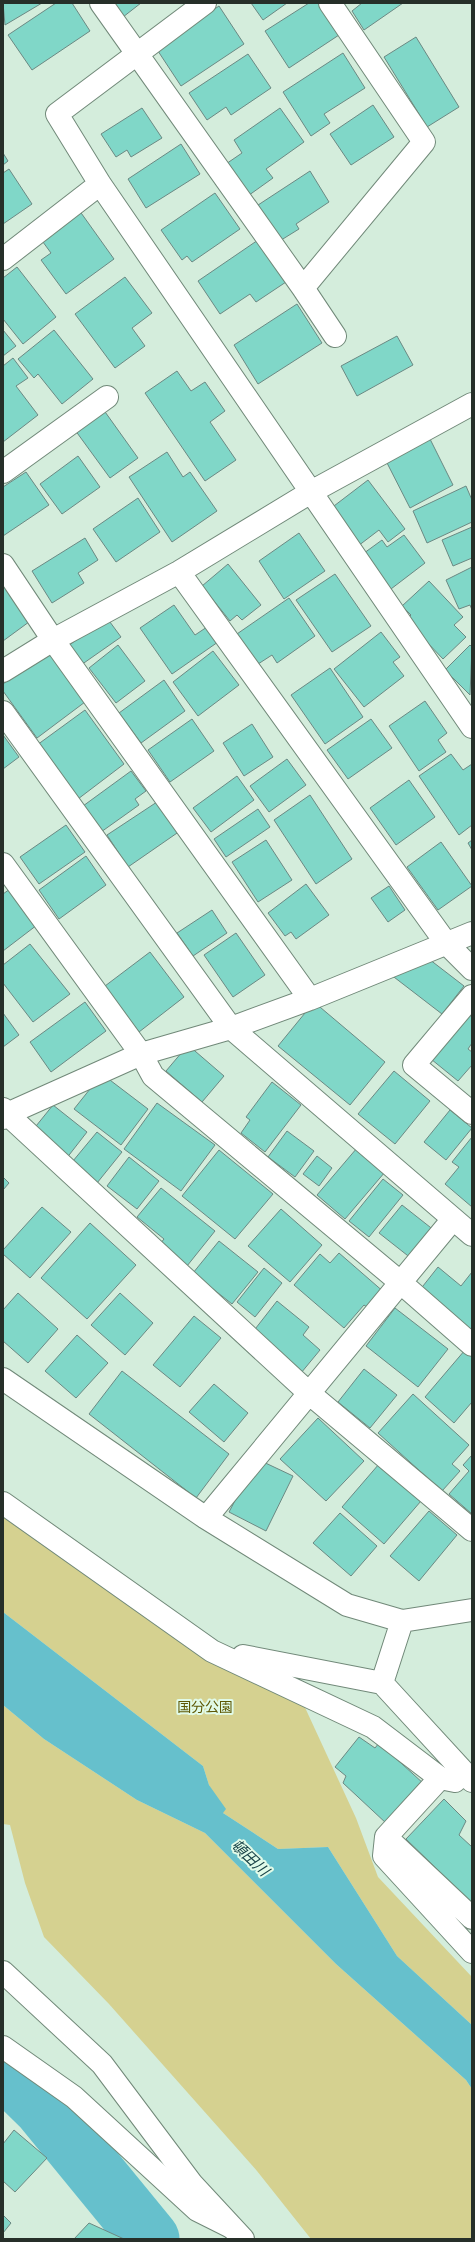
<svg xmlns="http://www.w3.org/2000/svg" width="475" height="2242" viewBox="0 0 475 2242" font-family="'Source Sans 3','Noto Sans JP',sans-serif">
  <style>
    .green { fill: #d5d190 }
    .water { fill: #66c0cc }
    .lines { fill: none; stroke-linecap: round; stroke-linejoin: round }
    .river { stroke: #66c0cc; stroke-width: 59 }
    .building { fill: #80d7c8; stroke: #6b8983 }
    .street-casing { stroke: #718979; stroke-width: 24 }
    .secondary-casing { stroke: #718979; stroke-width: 24 }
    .street { stroke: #fff; stroke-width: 22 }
    .secondary { stroke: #fff; stroke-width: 22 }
    .labels { text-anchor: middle; stroke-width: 4; stroke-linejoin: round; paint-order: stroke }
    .park-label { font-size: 14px; fill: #5e5805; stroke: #e1fbe9 }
    .water-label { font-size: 15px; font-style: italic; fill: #194348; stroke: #e1fbe9 }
  </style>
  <rect width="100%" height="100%" fill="#d4eddc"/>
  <path class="green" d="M3 1510 302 1701 356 1818 378 1877 472 1977V2025L397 1956 328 1847 278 1849 223 1813 209 1785 203 1766 3 1612Z
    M3 1705 44 1739 137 1800 205 1833 336 1964 466 2080 472 2089V2239H311L257 2171 109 2004 44 1937 25 1883 10 1825 3 1824Z"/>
  <path class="water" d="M3 1612 203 1766 209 1785 226 1809 223 1813 278 1849 328 1847 397 1956 472 2025V2089L466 2080 336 1964 205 1833 137 1800 44 1739 3 1705Z"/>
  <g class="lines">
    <path class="river" d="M3 2069 42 2107 150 2239"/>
  </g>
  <path class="building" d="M3 3H42L5 25Z
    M56 3H72L90 31 32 70 8 35Z
    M113 3H141L123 17Z
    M251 3H287L263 20Z
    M309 3H318L339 35 289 68 265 31Z
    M362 3H403L364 30 352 11Z
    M219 6 244 44 181 86 156 48Z
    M416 37 459 107 427 127 384 57Z
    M343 53 365 88 324 114 330 123 311 136 283 92Z
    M248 54 271 88 231 115 226 107 207 120 189 93Z
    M373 105 394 137 351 165 330 134Z
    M142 108 162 138 131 157 127 150 116 157 101 134Z
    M280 108 304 142 266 169 273 178 245 198 223 166 242 153 234 140Z
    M181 144 200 174 146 208 128 179Z
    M3 153 8 161 3 165Z
    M9 169 32 204 3 224V173Z
    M310 171 329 202 296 224 299 229 278 242 255 207Z
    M215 193 240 229 192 262 187 256 182 260 161 230Z
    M79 210 114 259 66 294 41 260 51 253 40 238Z
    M261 238 289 280 256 302 250 294 220 314 198 281Z
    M17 267 56 317 23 344 3 319V278Z
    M125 277 152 313 132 328 145 346 115 368 75 314Z
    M297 304 322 343 258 384 234 345Z
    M3 330 16 346 3 356Z
    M54 330 93 379 62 404 38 374 34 378 18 359Z
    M397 336 413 365 357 396 341 366Z
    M13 358 28 378 16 386 38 415 3 442V366Z
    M177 371 191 391 205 382 225 411 210 422 236 460 205 481 145 393Z
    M103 409 138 458 110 478 75 430Z
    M429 437 453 485 410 508 385 459Z
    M167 452 183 477 190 472 217 511 172 542 129 477Z
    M78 456 100 487 62 514 40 484Z
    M26 472 49 505 3 536V487Z
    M368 480 405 529 388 542 379 530 358 546 330 509Z
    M466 486 472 500V522L427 543 413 511Z
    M138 498 160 532 116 562 93 529Z
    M472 527V558L453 566 442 540Z
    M299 533 325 571 284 599 259 561Z
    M404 535 425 563 387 592 360 556 382 540 387 547Z
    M85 538 98 560 78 573 84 583 52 603 32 571Z
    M228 564 261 605 242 620 237 615 230 621 202 586Z
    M472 567V610L470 605 459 609 446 580Z
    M335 574 371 626 332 652 296 600Z
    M3 578 33 619 3 641Z
    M429 581 463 617 454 625 466 637 443 659 406 620 411 615 402 606Z
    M289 598 315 636 277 663 272 655 255 666 234 636Z
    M174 605 195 635 207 627 218 642 172 674 140 628Z
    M107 618 121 637 81 665 68 646Z
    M381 632 400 657 393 662 404 676 364 707 334 669Z
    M118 645 145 681 116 703 89 668Z
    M470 645 472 647 470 695 445 670Z
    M48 651 85 702 37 738 3 691V684Z
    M213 651 239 685 198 716 173 682Z
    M330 668 363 717 325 744 291 695Z
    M164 680 185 711 141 743 119 713Z
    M425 701 447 733 438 740 446 752 419 771 389 726Z
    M85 710 124 764 78 799 37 745Z
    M192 719 214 751 170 782 148 750Z
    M371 719 392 748 348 779 327 750Z
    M252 724 273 757 244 776 223 743Z
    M3 735 19 757 3 769Z
    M451 754 463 770 472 764V825L459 835 419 776Z
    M287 759 306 785 269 812 250 786Z
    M131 771 146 791 135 799 139 805 101 832 83 806Z
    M237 776 254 800 211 832 193 808Z
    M409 780 435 817 396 845 370 808Z
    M310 795 352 859 316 884 274 820Z
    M160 800 180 831 128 867 107 835Z
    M258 809 270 827 226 857 214 839Z
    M66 825 85 852 39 884 20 857Z
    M266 840 292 880 258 902 232 862Z
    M472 840V850L468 843Z
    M441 842 472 886 438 910 407 867Z
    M86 856 106 885 59 919 39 890Z
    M306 884 329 915 296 939 291 932 285 936 268 913Z
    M389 886 405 910 388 922 371 898Z
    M10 889 37 925 3 951V894Z
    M212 910 227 933 193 956 177 933Z
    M236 933 265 975 233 997 204 955Z
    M30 944 70 994 33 1022 3 983V965Z
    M150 952 184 997 139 1032 105 986Z
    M425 956 464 986 442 1014 390 974Z
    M85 1002 106 1031 51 1072 30 1042Z
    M314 1002 385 1062 350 1105 278 1046Z
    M463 1010 472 1017V1043L468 1049 472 1052V1065L458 1081 426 1055Z
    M3 1013 19 1035 3 1047Z
    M188 1045 224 1076 202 1102 166 1071Z
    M394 1071 430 1101 395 1144 358 1114Z
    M102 1074 148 1109 121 1145 74 1109Z
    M272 1082 301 1105 265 1152 241 1133 250 1120 246 1117Z
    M157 1103 215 1145 181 1191 124 1149Z
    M53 1105 87 1132 66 1159 32 1131Z
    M450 1110 472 1128 446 1160 424 1142Z
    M287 1131 314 1151 295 1177 268 1157Z
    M97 1132 122 1152 93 1188 68 1167Z
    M472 1137V1207L445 1184 459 1167 452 1162Z
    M357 1148 385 1172 345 1219 317 1195Z
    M219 1150 273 1194 235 1239 182 1196Z
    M317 1156 332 1168 319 1186 303 1174Z
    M129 1157 159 1181 137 1209 107 1186Z
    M3 1177 9 1183 3 1190Z
    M383 1179 403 1195 369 1237 349 1221Z
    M161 1188 215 1231 183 1271 156 1249 164 1239 137 1217Z
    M402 1205 435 1231 412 1259 379 1233Z
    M42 1207 71 1232 30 1278 3 1254V1250Z
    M281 1209 322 1245 290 1282 248 1246Z
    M90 1223 136 1265 87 1319 41 1278Z
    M219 1241 258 1272 232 1304 193 1273Z
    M339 1253 385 1293 371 1310 364 1305 344 1328 294 1285 320 1254 330 1263Z
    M438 1267 461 1286 472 1272V1333L419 1291Z
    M264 1268 282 1283 255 1317 237 1302Z
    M18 1293 58 1329 28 1363 3 1341V1310Z
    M120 1293 153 1323 125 1355 91 1325Z
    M277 1301 309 1327 303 1335 320 1350 301 1373 252 1333Z
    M395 1308 448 1349 418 1387 366 1346Z
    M194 1316 221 1338 180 1387 153 1365Z
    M77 1335 108 1363 76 1398 45 1371Z
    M465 1350 472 1356V1402L454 1423 425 1397Z
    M364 1369 397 1395 370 1428 338 1402Z
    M122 1371 229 1454 196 1498 89 1414Z
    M214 1384 248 1413 224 1442 189 1412Z
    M413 1394 469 1445 452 1464 460 1471 442 1491 378 1433Z
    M318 1418 364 1461 326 1501 280 1459Z
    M472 1455V1514L449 1494 469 1471 463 1465Z
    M257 1459 293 1476 266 1531 229 1512Z
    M379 1464 421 1501 384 1544 342 1507Z
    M429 1511 457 1535 419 1581 390 1556Z
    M340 1513 377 1546 351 1576 313 1543Z
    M359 1737 375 1748 379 1743 424 1784 387 1824 343 1783 346 1776 335 1767Z
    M444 1799 466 1821 459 1835 472 1847V1903L406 1839Z
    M14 2130 47 2158 15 2192 3 2181V2144Z
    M3 2215 11 2223 3 2233Z
    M89 2223 124 2239H74Z"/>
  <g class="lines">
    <defs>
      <path id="street" d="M101 3 303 288
        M205 3 57 114 100 184 472 727
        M330 3 424 142 303 288 335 336
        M3 259 100 184
        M3 472 107 397
        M3 565 53 640 310 999
        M179 572 446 943 472 969
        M3 671 53 640 179 572 311 492 472 404
        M3 712 231 1028 472 1235
        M3 864 141 1054 153 1076 400 1282 472 1345
        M472 996 414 1065 472 1113
        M3 1109 7 1114 141 1054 231 1028 310 999 472 933
        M3 1118 7 1114 310 1394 472 1530
        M453 1219 206 1518 347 1605 402 1621 472 1610
        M3 1379 206 1518
        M3 1503 212 1651 373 1727 440 1778
        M243 1656 382 1683 472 1781
        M382 1683 402 1621
        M455 1781 440 1778 386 1837 384 1856 472 1952
        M386 1837 472 1918
        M3 2047 74 2097 197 2210 231 2227"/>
      <path id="secondary" d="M3 1972 102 2064 192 2184 243 2239"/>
    </defs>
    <use href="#street" class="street-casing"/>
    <use href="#secondary" class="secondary-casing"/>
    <use href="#street" class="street"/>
    <use href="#secondary" class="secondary"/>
  </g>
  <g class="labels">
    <g class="park-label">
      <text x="205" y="1712">国分公園</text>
    </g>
    <g class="water-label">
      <text transform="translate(250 1858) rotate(43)" y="5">頓田川</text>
    </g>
  </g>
  <rect width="475" height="2242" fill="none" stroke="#262f29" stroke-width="8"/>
</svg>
